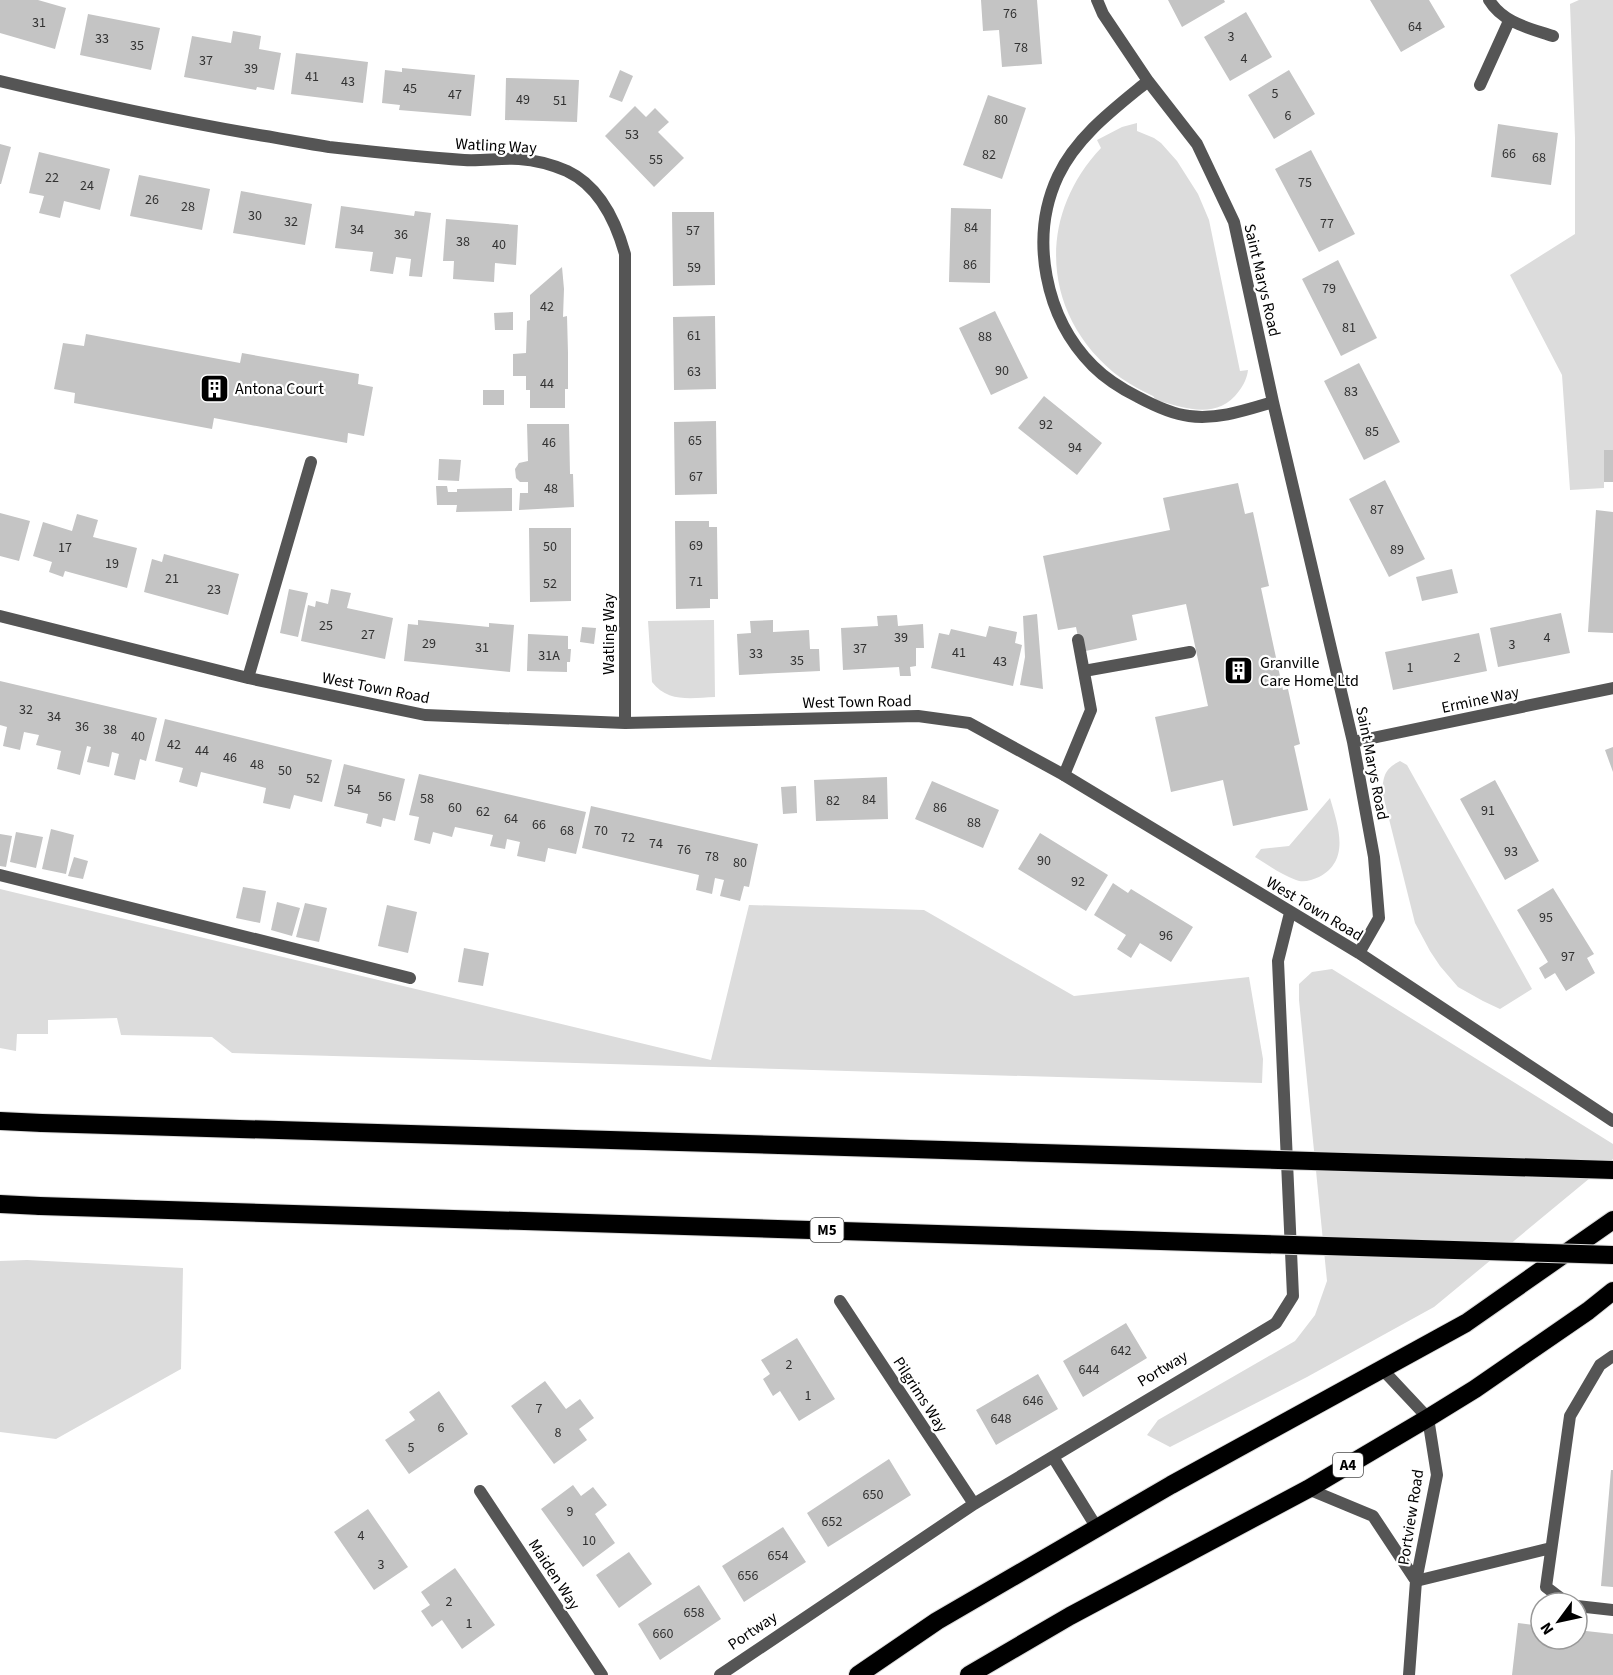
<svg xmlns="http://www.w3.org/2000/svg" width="1613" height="1675" viewBox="0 0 1613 1675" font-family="'Source Sans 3',sans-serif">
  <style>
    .green { fill: #dcdcdc }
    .building { fill: #c4c4c4 }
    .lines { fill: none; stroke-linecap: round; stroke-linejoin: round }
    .highway-casing { stroke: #dbdbdb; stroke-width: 20 }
    .lane { stroke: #555; stroke-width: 12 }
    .street { stroke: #555; stroke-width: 12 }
    .highway { stroke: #000; stroke-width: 18 }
    .highway-bridge-casing { stroke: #dbdbdb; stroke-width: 20; stroke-linecap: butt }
    .highway-bridge { stroke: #000; stroke-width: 18 }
    .labels { text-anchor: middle; stroke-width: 4.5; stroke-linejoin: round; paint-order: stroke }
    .number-label { font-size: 14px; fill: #313131 }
    .shield { fill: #fff; stroke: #4c4c4c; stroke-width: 1.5 }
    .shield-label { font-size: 15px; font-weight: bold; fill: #000 }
    .street-label { font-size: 16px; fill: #000; stroke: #fff }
    .poi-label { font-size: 16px; fill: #000; stroke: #fff; text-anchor: start }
  </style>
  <rect width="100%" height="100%" fill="#fff"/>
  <path class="green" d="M1579 0H1613V450H1604V488L1570 490 1562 375 1510 275 1575 234V138L1570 4Z
    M1137 123V131L1154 138 1161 143 1177 161 1198 194 1209 220 1240 371 1248 370C1247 378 1244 384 1239 391 1217 421 1185 408 1156 400L1153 396C1142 391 1131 385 1121 378 1043 320 1034 219 1101 148L1097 140 1122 127Z
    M714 620 715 697C692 698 668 703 652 682L648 621Z
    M1400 761 1407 765 1532 989 1500 1009 1483 1001 1458 987 1440 966 1430 951 1415 923 1382 791C1384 774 1385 769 1400 761Z
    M1330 798C1338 826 1351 860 1319 877 1312 880 1303 883 1296 880 1282 875 1268 865 1255 857L1261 849 1289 846Z
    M0 889 711 1060 749 905 924 910 1074 996 1249 977 1263 1059 1262 1083 232 1053 212 1037 121 1035 117 1018 48 1020V1034H17L16 1051 0 1048Z
    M1332 969 1613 1144V1159L1434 1307 1307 1377 1170 1447 1147 1435 1158 1420 1295 1341 1315 1315 1327 1281 1299 1000V984L1312 972Z
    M27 1260 183 1268 181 1369 56 1439 0 1432V1261Z"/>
  <path class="building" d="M0 0H38L66 8 55 49 0 33Z
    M981 0H1037L1042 64 1002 67 999 30 983 31Z
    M1168 0H1224L1225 2 1182 27Z
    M1370 0H1429L1445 27 1401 52Z
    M1246 12 1272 57 1230 81 1204 37Z
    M88 14 160 28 151 70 80 55Z
    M233 31 261 36 259 49 281 53 274 90 257 87 256 90 184 77 192 36 231 43Z
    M296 53 368 62 363 103 291 94Z
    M402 68 475 75 471 116 399 110 400 105 382 103 385 70 402 72Z
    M620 70 633 76 622 102 609 97Z
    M1289 70 1315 114 1274 139 1248 95Z
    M506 78 579 80 577 122 505 120Z
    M988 95 1026 108 1002 179 963 165Z
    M635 106 646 117 655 108 669 122 658 132 684 158 654 187 605 136Z
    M1498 124 1558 133 1551 185 1491 177Z
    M0 144 11 147 1 184H0Z
    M1311 150 1355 234 1319 252 1275 169Z
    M39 152 110 169 100 210 64 201 60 218 39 213 44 196 29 193Z
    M139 175 210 189 202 230 130 216Z
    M241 191 312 204 305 245 233 233Z
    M341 206 414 216 415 211 431 213 422 277 409 276 411 259 396 257 393 274 370 271 373 252 335 248Z
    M951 208 991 209 990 283 949 282Z
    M672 212H714L715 285 673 286Z
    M446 219 518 225 516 265 495 263 494 282 453 279 454 261H443Z
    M1338 260 1377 338 1341 356 1302 279Z
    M562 267 564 289 563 317 567 316 568 353V389H565V408H530V390H526V376H513V354L526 353 527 321 530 320V295Z
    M995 311 1028 378 991 395 959 328Z
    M513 312V330H495L494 313Z
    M715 316 716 389 674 390 673 317Z
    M86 334 240 363 242 353 359 374 358 384 373 387 364 436 348 433 347 443 214 418 212 429 74 403 75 393 54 389 63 343 84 346Z
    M1359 363 1400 442 1364 460 1324 381Z
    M483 390H504V405H483Z
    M1044 396 1102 443 1077 475 1018 428Z
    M716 421 717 494 675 495 674 422Z
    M527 424H569L570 474H573L574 507 519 510 520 493H528V482H520L516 478 515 469 519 463 528 461Z
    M1604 450H1613V482H1604Z
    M439 459 461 460 459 481 438 480Z
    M1385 480 1425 559 1389 577 1349 499Z
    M1238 483 1245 514 1253 512 1269 586 1261 588 1283 690 1288 689 1300 744 1294 746 1308 810 1233 826 1223 780 1171 792 1155 717 1208 706 1186 604 1132 615 1137 640 1081 652 1076 627 1058 630 1043 556 1170 530 1163 498Z
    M436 486H447L448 492H457V489L512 488V511L456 512 457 505H437Z
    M1596 510 1613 512V633L1588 632Z
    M0 513 30 521 19 561 0 556Z
    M77 514 98 520 93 537 137 548 127 588 65 571 63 577 49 572 52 562 33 556 43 522 72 531Z
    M675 521H709V527H717L718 599H710V608L676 609Z
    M529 528H571V601L530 602Z
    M164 554 239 574 228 615 144 592 152 559 162 562Z
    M1452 569 1458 593 1422 601 1416 577Z
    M289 589 308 593 298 637 280 633Z
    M331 589 351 593 347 608 393 618 385 659 301 641 308 605 315 607 316 601 328 604Z
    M1561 613 1570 653 1498 667 1490 628Z
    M1037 614 1043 689 1020 685 1025 657 1023 616Z
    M897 615 898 626 923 624 924 648H916V666L910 667 911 676H900L899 667 843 670 841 628 878 626 877 616Z
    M418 620 489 627V623L514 625 510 672 404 661 408 624 418 625Z
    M773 620V632L809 630 810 649H819L820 671 739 675 737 634 751 633 750 621Z
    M989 626 1017 632 1015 643 1022 645 1013 686 931 668 939 633 949 635 951 629 986 637Z
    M582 627 596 628 594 644 580 642Z
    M1479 633 1487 671 1393 690 1385 652Z
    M528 634 568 636V649H571L570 662H567V672L527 671Z
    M0 681 157 718 146 761 140 759 135 780 114 775 119 754 112 752 109 767 87 762 91 747 87 746 80 775 57 769 61 751 36 745 39 735 24 732 20 750 3 746 7 727 0 725Z
    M165 719 332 760 322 802 294 795 290 809 263 803 266 788 201 772 197 787 179 782 183 768 155 761Z
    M1613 747V772L1605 750Z
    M344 764 405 779 395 821 383 818 381 827 366 823 368 814 334 806Z
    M419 774 586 812 576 854 548 848 545 862 517 856 520 842 507 839 505 849 490 846 493 835 455 827 452 837 433 832 430 844 414 840 419 817 409 815Z
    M887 777 888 819 816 821 814 780Z
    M1495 780 1539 861 1505 880 1460 799Z
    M932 781 999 810 983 848 915 819Z
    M796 786 797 813 783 814 781 787Z
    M591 806 758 844 749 887 744 886 740 901 720 896 724 880 715 878 712 894 696 890 699 875 582 848Z
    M51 829 74 835 66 874 42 869Z
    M16 832 43 837 36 868 10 862Z
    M1040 833 1108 875 1086 911 1018 869Z
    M0 834 12 836 6 867 0 866Z
    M74 857 88 861 83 879 68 876Z
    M1113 883 1128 893 1131 889 1193 927 1171 962 1140 943 1131 958 1117 949 1126 935 1094 915Z
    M243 887 266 891 260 923 236 918Z
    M1553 888 1594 954 1587 958 1595 973 1566 991 1555 973 1545 979 1539 968 1548 962 1517 910Z
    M277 902 300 908 292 936 271 930Z
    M305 903 327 908 319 942 296 937Z
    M387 905 417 912 408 953 378 946Z
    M464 948 489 953 483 986 458 982Z
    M1126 1323 1147 1358 1083 1397 1063 1361Z
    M797 1338 835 1399 799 1421 780 1391 773 1396 763 1379 770 1374 761 1360Z
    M1038 1374 1058 1409 996 1445 976 1410Z
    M545 1381 566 1409 580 1399 594 1418 579 1429 587 1440 554 1464 511 1406Z
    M439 1391 468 1434 409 1474 385 1440 415 1420 409 1412Z
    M889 1459 911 1495 828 1547 807 1513Z
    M1611 1470H1613V1587L1601 1586Z
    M573 1485 581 1496 593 1487 607 1505 595 1514 615 1543 583 1567 541 1509Z
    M368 1509 408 1567 374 1590 334 1532Z
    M783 1527 806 1562 744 1602 722 1566Z
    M629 1552 652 1584 619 1608 596 1575Z
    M455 1568 495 1625 462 1649 442 1620 432 1627 421 1611 430 1605 421 1592Z
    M699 1585 721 1619 660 1660 638 1624Z
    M1518 1623 1541 1626V1639H1577V1630L1613 1634V1675H1512Z"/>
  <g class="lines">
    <defs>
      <path id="highway" d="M0 1121 42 1123
        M0 1204 40 1206
        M858 1675 937 1621 1171 1485 1466 1323 1613 1220
        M969 1675 1070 1616 1308 1489 1428 1418 1475 1389 1588 1311 1613 1291"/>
    </defs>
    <use href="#highway" class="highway-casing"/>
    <path class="lane" d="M1084 671 1190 652
      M1064 775 1091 710 1078 640
      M0 875 410 978
      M1416 1581 1551 1548
      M1567 1603 1546 1587 1570 1416 1600 1365 1613 1356
      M1577 1606 1613 1610"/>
    <path class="street" d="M1097 0 1103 14 1148 81 1197 144 1234 222 1273 402 1353 742 1374 857 1379 918 1359 953
      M1489 0C1503 23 1529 28 1553 36
      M0 81C84 101 168 119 253 134 278 138 304 143 329 147 374 152 419 157 464 160 482 161 501 158 519 159 534 160 553 165 567 171 599 186 616 222 625 254V723
      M1148 81C1115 108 1077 136 1058 176 1029 238 1045 318 1093 366 1106 379 1122 389 1138 397 1153 405 1171 414 1189 416 1217 420 1246 410 1273 402
      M1480 85 1509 21
      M0 616 248 678 425 715 625 723 918 716 969 723 1064 775 1359 953 1613 1121
      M248 678 311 462
      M1353 742 1613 688
      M840 1301 974 1504
      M1382 1369 1428 1418 1437 1475 1416 1581 1409 1675
      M1053 1457 1097 1528
      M1308 1489 1373 1516 1416 1581
      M480 1491 602 1675
      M720 1675 974 1504 1276 1323 1293 1296 1278 961 1290 913"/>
    <use href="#highway" class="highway"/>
    <defs>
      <path id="highway-bridge" d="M42 1123 1613 1170
        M40 1206 1613 1255"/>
    </defs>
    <use href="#highway-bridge" class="highway-bridge-casing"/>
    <use href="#highway-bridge" class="highway-bridge"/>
  </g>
  <defs>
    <symbol id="building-square" viewBox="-11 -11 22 22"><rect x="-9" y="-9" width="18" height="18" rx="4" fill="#000" stroke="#fff"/><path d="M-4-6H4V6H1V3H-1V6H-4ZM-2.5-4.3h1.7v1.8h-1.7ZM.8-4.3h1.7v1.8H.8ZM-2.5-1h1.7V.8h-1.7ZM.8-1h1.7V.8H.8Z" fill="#fff"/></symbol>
  </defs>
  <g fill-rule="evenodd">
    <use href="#building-square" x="198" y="372" width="33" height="33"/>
    <use href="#building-square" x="1222" y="654" width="33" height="33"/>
  </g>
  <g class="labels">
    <g class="number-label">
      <text x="1010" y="18">76</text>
      <text x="39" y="27">31</text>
      <text x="1415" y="31">64</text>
      <text x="1231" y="41">3</text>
      <text x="102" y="43">33</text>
      <text x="137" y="50">35</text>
      <text x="1021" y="52">78</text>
      <text x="1244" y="63">4</text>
      <text x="206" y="65">37</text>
      <text x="251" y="73">39</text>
      <text x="312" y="81">41</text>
      <text x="348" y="86">43</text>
      <text x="410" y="93">45</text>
      <text x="1275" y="98">5</text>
      <text x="455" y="99">47</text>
      <text x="523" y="104">49</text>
      <text x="560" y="105">51</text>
      <text x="1288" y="120">6</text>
      <text x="1001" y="124">80</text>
      <text x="632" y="139">53</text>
      <text x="1509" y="158">66</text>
      <text x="989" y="159">82</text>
      <text x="1539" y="162">68</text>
      <text x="656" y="164">55</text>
      <text x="52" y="182">22</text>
      <text x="1305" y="187">75</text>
      <text x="87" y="190">24</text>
      <text x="152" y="204">26</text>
      <text x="188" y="211">28</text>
      <text x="255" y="220">30</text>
      <text x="291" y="226">32</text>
      <text x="1327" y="228">77</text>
      <text x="971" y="232">84</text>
      <text x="357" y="234">34</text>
      <text x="693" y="235">57</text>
      <text x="401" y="239">36</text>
      <text x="463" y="246">38</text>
      <text x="499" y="249">40</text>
      <text x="970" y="269">86</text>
      <text x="694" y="272">59</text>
      <text x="1329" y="293">79</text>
      <text x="547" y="311">42</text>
      <text x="1349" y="332">81</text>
      <text x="694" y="340">61</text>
      <text x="985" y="341">88</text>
      <text x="1002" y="375">90</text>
      <text x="694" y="376">63</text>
      <text x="547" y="388">44</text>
      <text x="1351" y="396">83</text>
      <text x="1046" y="429">92</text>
      <text x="1372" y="436">85</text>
      <text x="695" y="445">65</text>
      <text x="549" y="447">46</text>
      <text x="1075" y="452">94</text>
      <text x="696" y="481">67</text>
      <text x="551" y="493">48</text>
      <text x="1377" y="514">87</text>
      <text x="696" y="550">69</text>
      <text x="550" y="551">50</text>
      <text x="65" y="552">17</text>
      <text x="1397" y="554">89</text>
      <text x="112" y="568">19</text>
      <text x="172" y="583">21</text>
      <text x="696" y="586">71</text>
      <text x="550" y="588">52</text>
      <text x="214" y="594">23</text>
      <text x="326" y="630">25</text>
      <text x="368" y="639">27</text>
      <text x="901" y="642">39</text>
      <text x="1547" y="642">4</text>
      <text x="429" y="648">29</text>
      <text x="1512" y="649">3</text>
      <text x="482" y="652">31</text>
      <text x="860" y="653">37</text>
      <text x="959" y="657">41</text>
      <text x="756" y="658">33</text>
      <text x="549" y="660">31A</text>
      <text x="1457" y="662">2</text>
      <text x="797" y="665">35</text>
      <text x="1000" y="666">43</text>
      <text x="1410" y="672">1</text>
      <text x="26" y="714">32</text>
      <text x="54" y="721">34</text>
      <text x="82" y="731">36</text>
      <text x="110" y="734">38</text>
      <text x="138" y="741">40</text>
      <text x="174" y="749">42</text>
      <text x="202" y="755">44</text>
      <text x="230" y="762">46</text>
      <text x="257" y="769">48</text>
      <text x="285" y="775">50</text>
      <text x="313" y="783">52</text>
      <text x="354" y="794">54</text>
      <text x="385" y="801">56</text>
      <text x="427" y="803">58</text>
      <text x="869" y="804">84</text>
      <text x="833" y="805">82</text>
      <text x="455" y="812">60</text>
      <text x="940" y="812">86</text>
      <text x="1488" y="815">91</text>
      <text x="483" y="816">62</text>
      <text x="511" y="823">64</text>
      <text x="974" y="827">88</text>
      <text x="539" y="829">66</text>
      <text x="567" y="835">68</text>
      <text x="601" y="835">70</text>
      <text x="628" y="842">72</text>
      <text x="656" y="848">74</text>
      <text x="684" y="854">76</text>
      <text x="1511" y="856">93</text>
      <text x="712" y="861">78</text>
      <text x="1044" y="865">90</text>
      <text x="740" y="867">80</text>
      <text x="1078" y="886">92</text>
      <text x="1546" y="922">95</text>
      <text x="1166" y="940">96</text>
      <text x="1568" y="961">97</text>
      <text x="1121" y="1355">642</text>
      <text x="789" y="1369">2</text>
      <text x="1089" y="1374">644</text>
      <text x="808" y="1400">1</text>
      <text x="1033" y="1405">646</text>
      <text x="539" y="1413">7</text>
      <text x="1001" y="1423">648</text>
      <text x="441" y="1432">6</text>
      <text x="558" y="1437">8</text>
      <text x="411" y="1452">5</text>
      <text x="873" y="1499">650</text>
      <text x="570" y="1516">9</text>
      <text x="832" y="1526">652</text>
      <text x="361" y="1540">4</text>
      <text x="589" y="1545">10</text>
      <text x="778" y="1560">654</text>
      <text x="381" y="1569">3</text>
      <text x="748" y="1580">656</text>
      <text x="449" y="1606">2</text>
      <text x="694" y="1617">658</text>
      <text x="469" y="1628">1</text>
      <text x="663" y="1638">660</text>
    </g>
    <g class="shield">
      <rect x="810.5" y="1218" width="33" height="24" rx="4.5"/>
      <rect x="1333" y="1453" width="30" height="24" rx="4.5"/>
    </g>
    <g class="shield-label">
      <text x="827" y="1235">M5</text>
      <text x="1348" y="1470">A4</text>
    </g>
    <g class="street-label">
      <text transform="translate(496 145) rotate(3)" y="6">Watling Way</text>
      <text transform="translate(1263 280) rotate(77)" y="6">Saint Marys Road</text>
      <text transform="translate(608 634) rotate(-90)" y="6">Watling Way</text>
      <text transform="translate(376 687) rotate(11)" y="6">West Town Road</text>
      <text transform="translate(1480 699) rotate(-12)" y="6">Ermine Way</text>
      <text transform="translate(857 701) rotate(-1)" y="6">West Town Road</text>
      <text transform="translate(1373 763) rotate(79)" y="6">Saint Marys Road</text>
      <text transform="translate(1315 908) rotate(31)" y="6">West Town Road</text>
      <text transform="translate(1162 1368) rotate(-31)" y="6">Portway</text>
      <text transform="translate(921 1394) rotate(57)" y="6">Pilgrims Way</text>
      <text transform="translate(1410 1517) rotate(-81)" y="6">Portview Road</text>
      <text transform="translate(555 1574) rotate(57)" y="6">Maiden Way</text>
      <text transform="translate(752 1630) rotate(-34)" y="6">Portway</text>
    </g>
    <g class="poi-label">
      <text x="235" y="394">Antona Court</text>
      <text x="1260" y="668">Granville<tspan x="1260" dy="18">Care Home Ltd</tspan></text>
    </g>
  </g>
  <g transform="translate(1559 1621) rotate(237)"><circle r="28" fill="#ffffff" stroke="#999999" stroke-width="1.5"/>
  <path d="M0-4.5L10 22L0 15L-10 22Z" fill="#000000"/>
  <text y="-9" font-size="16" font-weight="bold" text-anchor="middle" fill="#000000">N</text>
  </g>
</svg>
